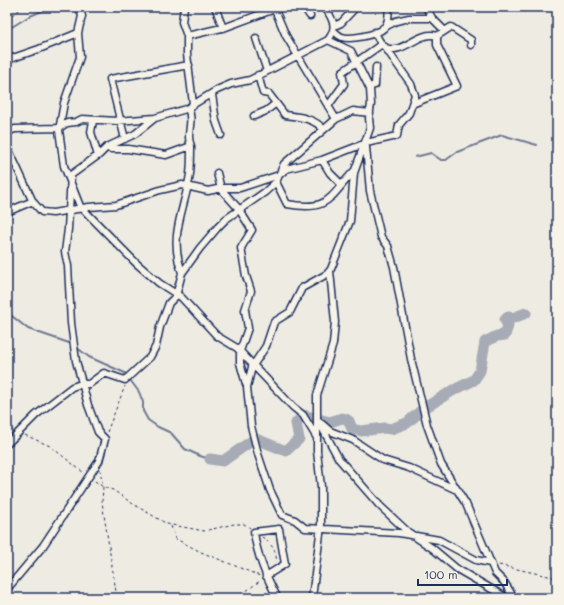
<svg xmlns="http://www.w3.org/2000/svg" width="564" height="605" viewBox="0 0 564 605" font-family="Mali,sans-serif">
  <style>
    .lines { fill: none; stroke-linecap: round; stroke-linejoin: round }
    .stream { stroke: #6e7992; stroke-width: 2 }
    .river { stroke: #a6abb5; stroke-width: 11 }
    .minor-casing { stroke: #1b2f5e; stroke-width: 9 }
    .path { stroke: #1b2f5e; stroke-width: 1; stroke-dasharray: 3 3; stroke-linecap: butt }
    .minor { stroke: #f7f3e8; stroke-width: 6 }
  </style>
  <rect width="100%" height="100%" fill="#eeebe2"/>
  <filter id="ink" filterUnits="userSpaceOnUse"><feTurbulence type="fractalNoise" baseFrequency=".025" numOctaves="2"/><feDisplacementMap in="SourceGraphic" scale="8" xChannelSelector="R" yChannelSelector="G"/><feConvolveMatrix kernelMatrix="1 2 1 2 8 2 1 2 1" color-interpolation-filters="sRGB"/></filter>
  <g filter="url(#ink)">
    <g class="lines">
      <path class="stream" d="M7 30 28 17 51 7
        M415 157 431 153 441 160H446L457 152 502 135 537 145
        M7 312 28 329 72 344
        M76 347 89 357 125 373 139 392 143 402V411L148 420 158 427 171 433 185 449 200 456 210 459"/>
      <path class="river" d="M210 459 223 461 253 440H259L286 451 299 439 296 423 303 415 330 422 342 418 346 419 349 421 352 429 361 431 385 428 391 429 407 423 423 409 452 391 474 380 480 371 485 342 497 336 505 335 508 326 505 320 508 317 513 318 526 313"/>
      <defs>
        <path id="minor" d="M79 7 82 16 78 33 80 57 64 103 59 130 64 166 80 206 136 263 159 283 181 297 217 336 237 348 293 407 303 415 317 438
          M184 7 182 22 187 36V54L193 104
          M215 7 223 28
          M304 7 310 16
          M426 7 432 18 444 30
          M275 10 286 36 336 119
          M334 26 341 23 356 7
          M383 28 396 21 409 18H432
          M334 31C336 33 339 36 342 37 350 40 377 35 384 28 389 22 389 14 388 7
          M375 32C377 37 381 45 386 48 403 55 419 30 437 36V45L457 86 412 104
          M187 36 226 27 280 7
          M437 36 451 27 471 40V45
          M256 38 267 71
          M328 40 351 51 370 89 371 104 369 118 370 128 354 173 350 221 331 269 327 274 302 288 290 312 274 322 266 346 252 367 247 387 251 426 258 454 270 490 282 515 295 520 305 528 399 533 439 540 476 560 490 563
          M7 60 39 49 78 33
          M258 75 263 93 269 94 285 115C299 117 314 118 323 129
          M369 87 375 85 376 67
          M212 95 216 121 221 135
          M328 106 344 84 342 72 382 44
          M254 116 266 111 275 104
          M93 121 91 132 98 156
          M7 132 15 129 59 128 67 123 76 122 82 119 117 121 155 118
          M125 139 110 79 189 65
          M7 146 33 202 42 212 53 213 89 207 116 205 160 190 182 185 208 191 222 188H240L279 175 286 169 322 160 366 143 397 136 399 125 409 113 415 95 411 84 385 47
          M107 147 111 149H128L166 155 191 146
          M366 147 370 191 381 237 388 246 394 267 411 359 427 425 441 464 466 504 495 573 504 582 514 598
          M322 160 330 173 341 184
          M217 173 221 189 238 208 252 230 241 248 246 276 251 291 245 310 248 328 240 351V363L246 384
          M276 182 287 204C330 212 329 197 355 170
          M7 212 33 201
          M182 273C168 234 185 210 190 174 191 166 191 155 191 146 190 143 189 141 189 137 189 127 193 118 188 108
          M318 420 339 459 380 506 408 532 432 548 457 569 507 598
          M322 424 330 431 353 440 383 460 409 468 459 491
          M7 444 36 415 72 387 81 384H89L104 373 125 380 150 357 156 346 160 327 169 303 176 296 182 273 200 248 218 227 226 219 265 192 276 182 284 164 336 119 353 111 370 113
          M266 576 285 564 279 529 254 532C257 556 266 576 277 597L278 598
          M7 589 43 546 99 461 105 439 98 432 88 405 76 361 71 323 68 266 65 252 68 229 71 175 100 154 107 147 135 134 155 118 186 109 217 90 231 84 250 80 328 40C338 27 333 20 325 7
          M312 598 321 526V487L317 451V395L333 344 335 322 330 271"/>
      </defs>
      <use href="#minor" class="minor-casing"/>
      <path class="path" d="M7 18 24 7
        M7 425 13 430
        M107 432 125 386
        M25 435 50 446 84 473
        M100 469 103 487 102 502 117 598
        M95 481 103 487 113 490 133 504 167 524 204 531 234 524H244L250 528
        M171 526 176 539 201 552 260 576
        M262 537C270 543 278 551 276 562
        M499 565 557 578
        M237 598 261 580"/>
      <use href="#minor" class="minor"/>
    </g>
  </g>
  <rect width="564" height="605" fill="none" stroke="#f7f3e8" stroke-width="24"/>
  <rect x="12" y="12" width="540" height="581" fill="none" stroke="#1b2f5e" stroke-width="1.5" filter="url(#ink)"/>
  <path d="M418 579v6h89v-6" fill="none" stroke="#1b2f5e" stroke-width="2"/>
  <text x="424" y="579" font-size="12" fill="#1b2f5e" stroke="#f7f3e8" stroke-width="3" paint-order="stroke">100 m</text>
</svg>
